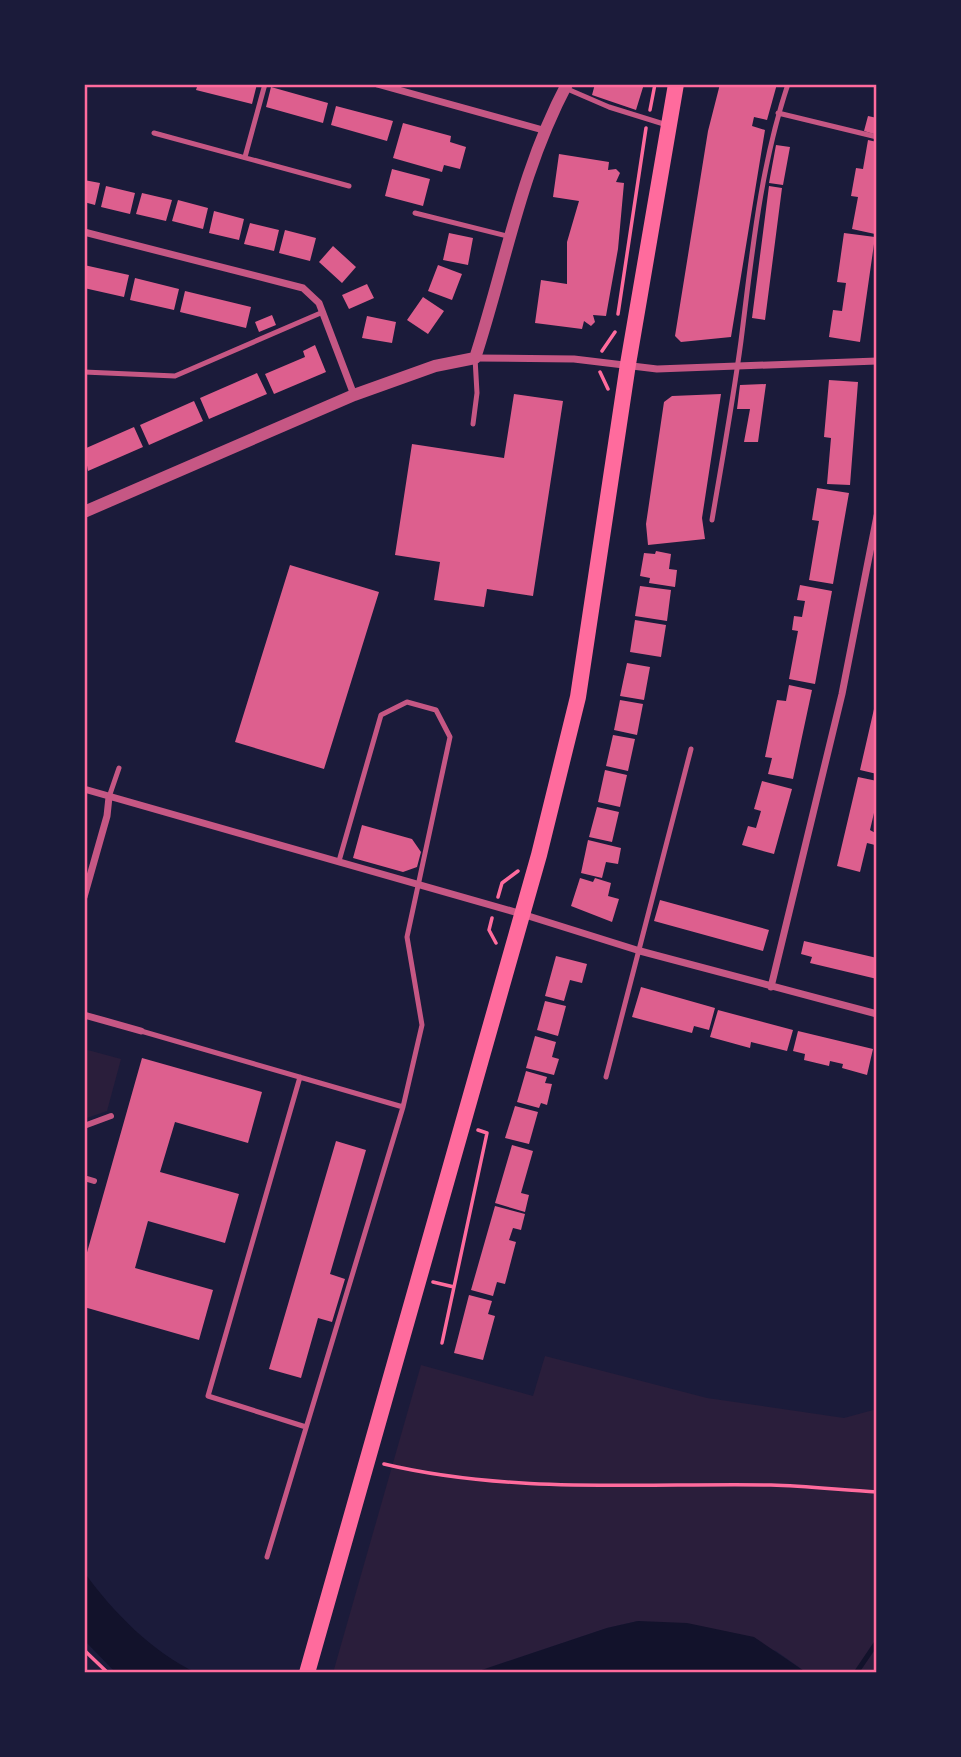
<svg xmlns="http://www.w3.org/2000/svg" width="961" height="1757" viewBox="0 0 961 1757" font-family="Montserrat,sans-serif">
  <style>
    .green { fill: #2a1e3b }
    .water { fill: #12122b }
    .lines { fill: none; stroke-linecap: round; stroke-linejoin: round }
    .stream { stroke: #12122b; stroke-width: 5 }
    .building { fill: #dd5f8e }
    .path { stroke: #ff6b9d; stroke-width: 3.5 }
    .service { stroke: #c65784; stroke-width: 5 }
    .pedestrian { stroke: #c65784; stroke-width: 6 }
    .minor { stroke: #c65784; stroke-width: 7 }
    .tertiary { stroke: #c65784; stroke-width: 12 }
    .primary { stroke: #ff6b9d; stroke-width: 16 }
    .neatline { fill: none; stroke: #ff6b9d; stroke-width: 2.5 }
  </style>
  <rect width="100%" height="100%" fill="#1b1b3a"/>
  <path class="green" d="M84 1049 121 1059 107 1111 84 1119Z
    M545 1356 707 1398 844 1418 877 1409V1673H807L776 1651 638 1621 607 1628 473 1673H333L421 1365 533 1396Z"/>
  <path class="water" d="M84 1572C112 1611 153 1653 197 1673H116L84 1640Z
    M638 1621 687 1623 754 1637 807 1673H473L607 1628Z"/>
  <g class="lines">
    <path class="stream" d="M856 1673 877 1642"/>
  </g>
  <path class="building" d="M198 84H257L252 104 196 90Z
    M595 84H644L636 110 592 95Z
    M720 84H777L767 120 754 117 752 126 765 130 731 337 681 342 675 336 708 131Z
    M271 87 328 103 323 123 266 107Z
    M336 106 393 121 387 141 331 125Z
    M868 116 877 118V135L864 131Z
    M403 123 451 136 450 142 466 147 460 169 444 165 442 172 393 158Z
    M868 140 877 142 875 234 852 229 858 197 851 196 856 168 863 169Z
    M776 145 790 147 783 185 769 183Z
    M559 154 609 162 608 170 616 169 620 173 616 182 624 183 618 249 606 316 593 315 595 322 591 326 584 321 582 329 535 323 541 280 567 284V242L579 201 553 197Z
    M392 169 430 179 423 206 385 196Z
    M84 180 100 183 95 205 84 202Z
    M106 186 135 193 130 214 101 207Z
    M769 186 782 188 765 320 752 318Z
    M142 193 172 200 166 221 136 214Z
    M178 200 208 208 203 229 172 221Z
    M214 211 244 219 239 240 209 233Z
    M250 223 279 230 274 251 244 244Z
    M285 230 316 238 310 261 279 253Z
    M449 233 473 238 468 265 443 260Z
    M844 233 875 237 860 342 829 337 833 310 842 311 846 283 837 282Z
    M333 246 356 267 342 283 319 262Z
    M84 265 129 275 124 297 84 288Z
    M438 265 462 274 452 300 428 291Z
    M135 278 179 289 174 310 130 300Z
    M367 284 374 298 349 309 342 295Z
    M185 291 251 307 246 328 180 312Z
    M423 297 444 311 428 334 407 320Z
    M272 315 276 325 259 332 255 322Z
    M367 316 396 322 392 343 362 338Z
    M315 345 326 372 274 394 265 374 305 357 303 351Z
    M257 373 267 394 209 419 200 398Z
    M829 380 858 382 850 485 827 484 831 438 824 437Z
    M766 384 758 442H744L750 409H737L740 385Z
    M514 394 563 401 533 596 487 589 484 607 434 600 440 562 395 555 412 444 504 458Z
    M721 394 702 518 705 539 648 545 646 524 664 402 672 396Z
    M194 401 203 421 149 445 140 425Z
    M134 427 143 447 88 471 84 449Z
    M817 488 849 493 833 584 809 580 819 521 812 520Z
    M656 551 671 554 669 569 677 570 675 587 649 583 650 578 640 576 644 553 655 554Z
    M290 565 379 592 324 769 235 742Z
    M800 585 832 591 815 684 789 679 798 631 792 630 794 616 802 617 805 601 797 600Z
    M640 586 671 590 667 621 635 616Z
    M635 620 666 625 661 657 630 652Z
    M627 663 650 667 644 700 620 696Z
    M789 685 812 690 793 779 768 774 772 758 765 757 777 700 786 701Z
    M620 700 643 704 637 735 614 730Z
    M874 709H877V774L860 770Z
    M613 735 635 739 628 771 606 766Z
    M605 770 627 775 620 807 598 802Z
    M858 777 877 781V800L870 830 877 834 875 845 867 843 860 872 837 866Z
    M762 781 792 789 774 854 742 845 748 826 756 828 761 811 754 809Z
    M597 807 619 812 612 842 589 837Z
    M362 825 412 839 421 852 417 867 403 872 353 858Z
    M588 840 621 848 618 864 606 862 602 878 581 873Z
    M580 878 593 882 595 878 611 883 608 896 619 899 612 922 571 906Z
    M660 900 769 930 763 951 654 921Z
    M804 941 877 958V979L810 963 812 957 801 954Z
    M556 956 587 964 582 983 570 980 564 1001 545 996Z
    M641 987 715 1008 709 1030 694 1026 692 1033 632 1017Z
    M545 1001 566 1006 558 1036 537 1030Z
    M718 1010 793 1030 787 1051 751 1042 750 1048 710 1037Z
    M798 1031 873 1049 867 1075 842 1068 843 1064 830 1061 829 1066 804 1060 805 1054 793 1051Z
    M535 1036 556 1042 552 1057 559 1059 554 1075 526 1068Z
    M142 1058 262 1092 248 1143 175 1122 160 1172 239 1194 225 1243 148 1221 135 1268 213 1290 199 1340 84 1307V1263Z
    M526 1071 547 1077 545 1083 552 1084 547 1105 541 1103 539 1108 517 1102Z
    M515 1106 538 1112 529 1144 505 1138Z
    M336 1141 366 1150 330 1274 345 1279 332 1322 318 1318 301 1378 269 1369Z
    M512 1145 533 1151 521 1193 529 1195 525 1212 495 1203Z
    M495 1206 525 1214 521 1230 513 1228 509 1240 516 1242 505 1284 497 1282 493 1296 471 1290Z
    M469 1295 492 1301 488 1314 495 1316 483 1360 454 1353Z"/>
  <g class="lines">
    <path class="path" d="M650 110 655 84
      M618 314 646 128
      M602 351 615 332
      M600 372 608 389
      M498 897 502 883 518 871
      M492 918 489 930 496 943
      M433 1282 454 1287
      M442 1343 487 1133 478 1130
      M384 1464C510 1494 642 1483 771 1485 806 1486 842 1490 877 1492
      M84 1650 108 1673"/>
    <path class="service" d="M565 88 609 107 667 125
      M778 113 877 137
      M154 133 349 186
      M245 157 265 84
      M415 213 511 237
      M84 372 175 376 323 312
      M473 424 477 393 475 358
      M712 520C722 461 733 401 741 341 752 254 760 168 788 84
      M109 797 119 768
      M141 1031 403 1107
      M300 1077 208 1396 306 1427
      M606 1077 691 749
      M267 1557 403 1107 422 1025 407 937 450 737 436 710 407 702 381 715 339 861"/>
    <path class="pedestrian" d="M84 1126 111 1116
      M84 1178 94 1181"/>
    <path class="minor" d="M377 84 543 130
      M84 232 303 288 319 303 354 395
      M475 358 574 359 657 369 877 361
      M84 789 522 914 640 951 877 1014
      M84 897 107 816 109 797
      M771 987 842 694 877 516
      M84 1015 141 1031"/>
    <path class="tertiary" d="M84 512 354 395 435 366 475 358C506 263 520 173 567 84"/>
    <path class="primary" d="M307 1673 539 855 578 697 628 364 676 84"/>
  </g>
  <rect width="961" height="1757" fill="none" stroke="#1b1b3a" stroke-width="172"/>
  <rect x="86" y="86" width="789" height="1585" class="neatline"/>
</svg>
